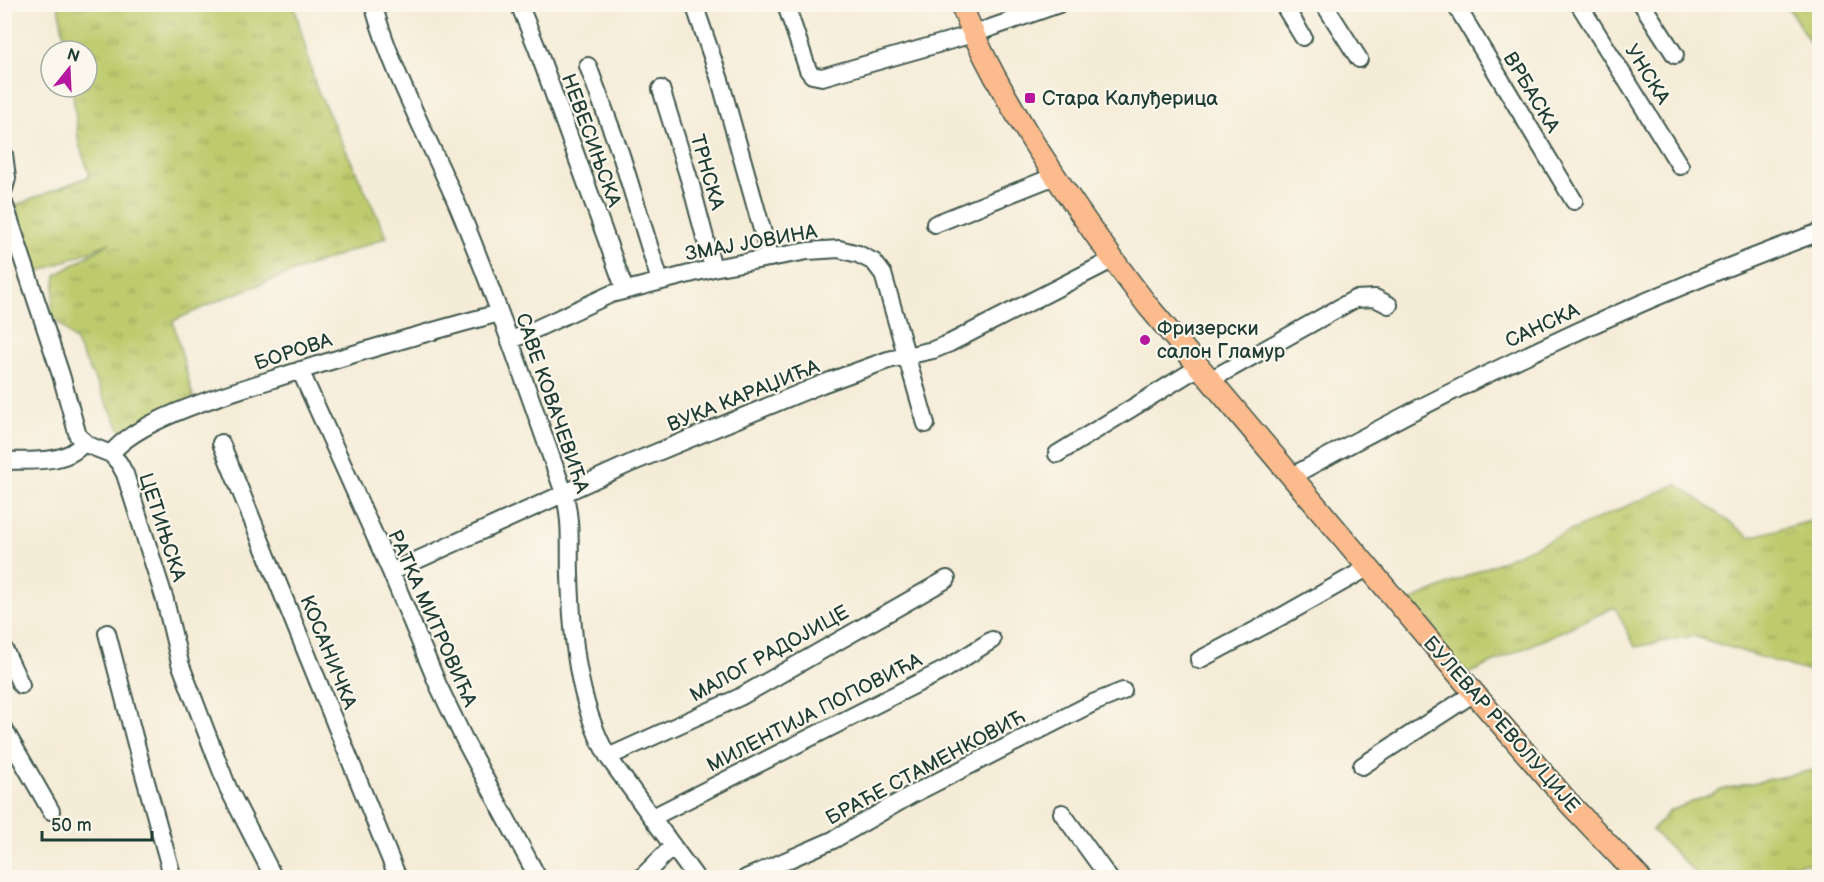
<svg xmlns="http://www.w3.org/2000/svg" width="1824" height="882" viewBox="0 0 1824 882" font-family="'Balsamiq Sans',sans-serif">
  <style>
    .grass { fill: url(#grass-tufts); stroke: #6e8450; stroke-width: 1.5 }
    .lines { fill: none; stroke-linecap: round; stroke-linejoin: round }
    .minor-casing { stroke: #3f574c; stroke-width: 20 }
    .major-casing { stroke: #3f574c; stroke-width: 24 }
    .minor { stroke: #fff; stroke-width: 16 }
    .major { stroke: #fbbb8c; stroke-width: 21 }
    .poi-dot { fill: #b5179e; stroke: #fbf7ec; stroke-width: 2 }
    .labels { text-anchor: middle; stroke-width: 4.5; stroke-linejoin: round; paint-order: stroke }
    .street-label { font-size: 20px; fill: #1f3d34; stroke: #fbf7ec }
    .poi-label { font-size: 20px; fill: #1f3d34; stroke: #fbf7ec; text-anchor: start }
  </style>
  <defs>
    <pattern id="grass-tufts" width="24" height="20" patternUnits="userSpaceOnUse" patternTransform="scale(1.5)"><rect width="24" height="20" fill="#becb6d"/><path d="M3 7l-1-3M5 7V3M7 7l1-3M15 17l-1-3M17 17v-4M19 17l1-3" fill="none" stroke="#9aa65a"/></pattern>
  </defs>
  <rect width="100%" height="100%" fill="#fbf7ec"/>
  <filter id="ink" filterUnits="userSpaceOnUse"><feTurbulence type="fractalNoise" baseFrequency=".0167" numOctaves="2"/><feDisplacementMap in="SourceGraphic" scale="12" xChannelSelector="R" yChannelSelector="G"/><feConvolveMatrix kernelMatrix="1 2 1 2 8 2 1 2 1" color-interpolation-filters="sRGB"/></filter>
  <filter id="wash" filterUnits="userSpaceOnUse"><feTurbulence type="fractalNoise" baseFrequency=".008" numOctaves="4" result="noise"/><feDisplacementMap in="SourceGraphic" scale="24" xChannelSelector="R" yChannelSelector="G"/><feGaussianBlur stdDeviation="1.35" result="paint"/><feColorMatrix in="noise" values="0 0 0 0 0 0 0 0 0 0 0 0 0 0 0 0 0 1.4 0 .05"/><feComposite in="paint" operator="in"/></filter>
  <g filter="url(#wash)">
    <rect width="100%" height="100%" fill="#f5ecd7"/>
    <path class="grass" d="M58 5H294L316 87 387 237 224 298 173 321 195 404 125 439 75 341 51 314 56 275 110 243 29 276 16 205 90 176 79 144 72 87H87V51H67Z
      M1787 5H1819V58Z
      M1677 484 1750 537 1819 519V675L1693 636 1635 647 1615 607 1461 677 1401 605Z
      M1819 769V865L1801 863 1771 877H1699L1652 830 1670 811 1724 789Z"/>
  </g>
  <g filter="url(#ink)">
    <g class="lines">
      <defs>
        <path id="minor" d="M373 4C393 75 429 139 458 206 497 300 530 397 564 493 572 520 569 547 570 575 572 637 577 701 608 757L696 878
          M519 4 537 48 625 290
          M694 4 720 80 770 258
          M1283 4 1303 37
          M1324 4 1359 59
          M1455 4 1574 201
          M1579 4 1680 166
          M1642 4 1675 55
          M786 5 808 70 812 75 822 77 973 34 1059 4
          M588 66 621 155 660 281
          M661 89 691 185 713 268
          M4 154 7 178 4 189
          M4 203 61 375 78 436 88 445 111 454 119 463 125 474 165 600 180 663 204 726 228 788 274 878
          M935 224 1055 176
          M510 341 611 294 713 268 808 251 839 249 858 254 874 262 883 274 926 424
          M300 370 391 572 438 685 466 743 538 878
          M1210 380 1355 299 1375 298 1389 305
          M221 443 398 878
          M111 454C136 420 226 394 267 381 344 356 421 334 499 313
          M1057 454 1199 367
          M4 461C30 460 67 465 84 442
          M1292 476C1461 382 1637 299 1820 232
          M391 572 631 463 822 384 888 360 933 350 950 343 1112 260
          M107 633 143 771 173 878
          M4 649 21 685
          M1199 660 1286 614 1369 567
          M4 729 51 811
          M608 757 740 697 947 579
          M1362 766 1474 693
          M1062 813 1109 878
          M653 817 946 669 992 640
          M641 878 673 846
          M746 878 833 840 911 795 1093 703 1123 691"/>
        <path id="major" d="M961 4C980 53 1006 98 1033 142 1069 198 1107 253 1148 306L1474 693 1569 803 1640 878"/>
      </defs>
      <use href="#minor" class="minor-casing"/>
      <use href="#major" class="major-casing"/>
      <use href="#minor" class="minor"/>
      <use href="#major" class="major"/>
    </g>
  </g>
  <g class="poi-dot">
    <rect x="1024" y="92" width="12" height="12" rx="3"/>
    <circle cx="1145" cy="340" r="6"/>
  </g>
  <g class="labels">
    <g class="street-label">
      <text transform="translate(1648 74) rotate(58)" y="7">УНСКА</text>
      <text transform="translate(1532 92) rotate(59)" y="7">ВРБАСКА</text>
      <text transform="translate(592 140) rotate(70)" y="7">НЕВЕСИЊСКА</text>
      <text transform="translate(708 172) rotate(74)" y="7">ТРНСКА</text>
      <text transform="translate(751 242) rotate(-10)" y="7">ЗМАЈ ЈОВИНА</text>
      <text transform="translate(1542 325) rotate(-25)" y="7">САНСКА</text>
      <text transform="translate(293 351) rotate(-18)" y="7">БОРОВА</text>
      <text transform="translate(743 395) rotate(-22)" y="7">ВУКА КАРАЏИЋА</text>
      <text transform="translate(553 403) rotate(71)" y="7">САВЕ КОВАЧЕВИЋА</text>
      <text transform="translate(163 527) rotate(72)" y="7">ЦЕТИЊСКА</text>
      <text transform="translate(433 618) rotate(66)" y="7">РАТКА МИТРОВИЋА</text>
      <text transform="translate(329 652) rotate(68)" y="7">КОСАНИЧКА</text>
      <text transform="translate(769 653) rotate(-29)" y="7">МАЛОГ РАДОЈИЦЕ</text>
      <text transform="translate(814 712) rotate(-27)" y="7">МИЛЕНТИЈА ПОПОВИЋА</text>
      <text transform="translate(1502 724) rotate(49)" y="7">БУЛЕВАР РЕВОЛУЦИЈЕ</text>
      <text transform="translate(925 767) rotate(-28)" y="7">БРАЋЕ СТАМЕНКОВИЋ</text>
    </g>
    <g class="poi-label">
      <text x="1042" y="105">Стара Калуђерица</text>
      <text x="1157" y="335">Фризерски<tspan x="1157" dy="23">салон Гламур</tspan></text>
    </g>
  </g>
  <rect width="1824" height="882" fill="none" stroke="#fbf7ec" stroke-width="24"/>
  <g transform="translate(69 69) rotate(18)"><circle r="28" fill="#fbf7ec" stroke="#a3ada2" stroke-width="1.5"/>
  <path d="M0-4.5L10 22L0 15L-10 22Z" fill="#b5179e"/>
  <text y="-9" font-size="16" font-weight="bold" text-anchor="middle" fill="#1f3d34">N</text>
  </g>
  <path d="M42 831v9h110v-9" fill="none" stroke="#1f3d34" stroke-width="3"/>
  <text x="51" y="831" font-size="18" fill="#1f3d34" stroke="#fbf7ec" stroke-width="4.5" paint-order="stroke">50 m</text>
</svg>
